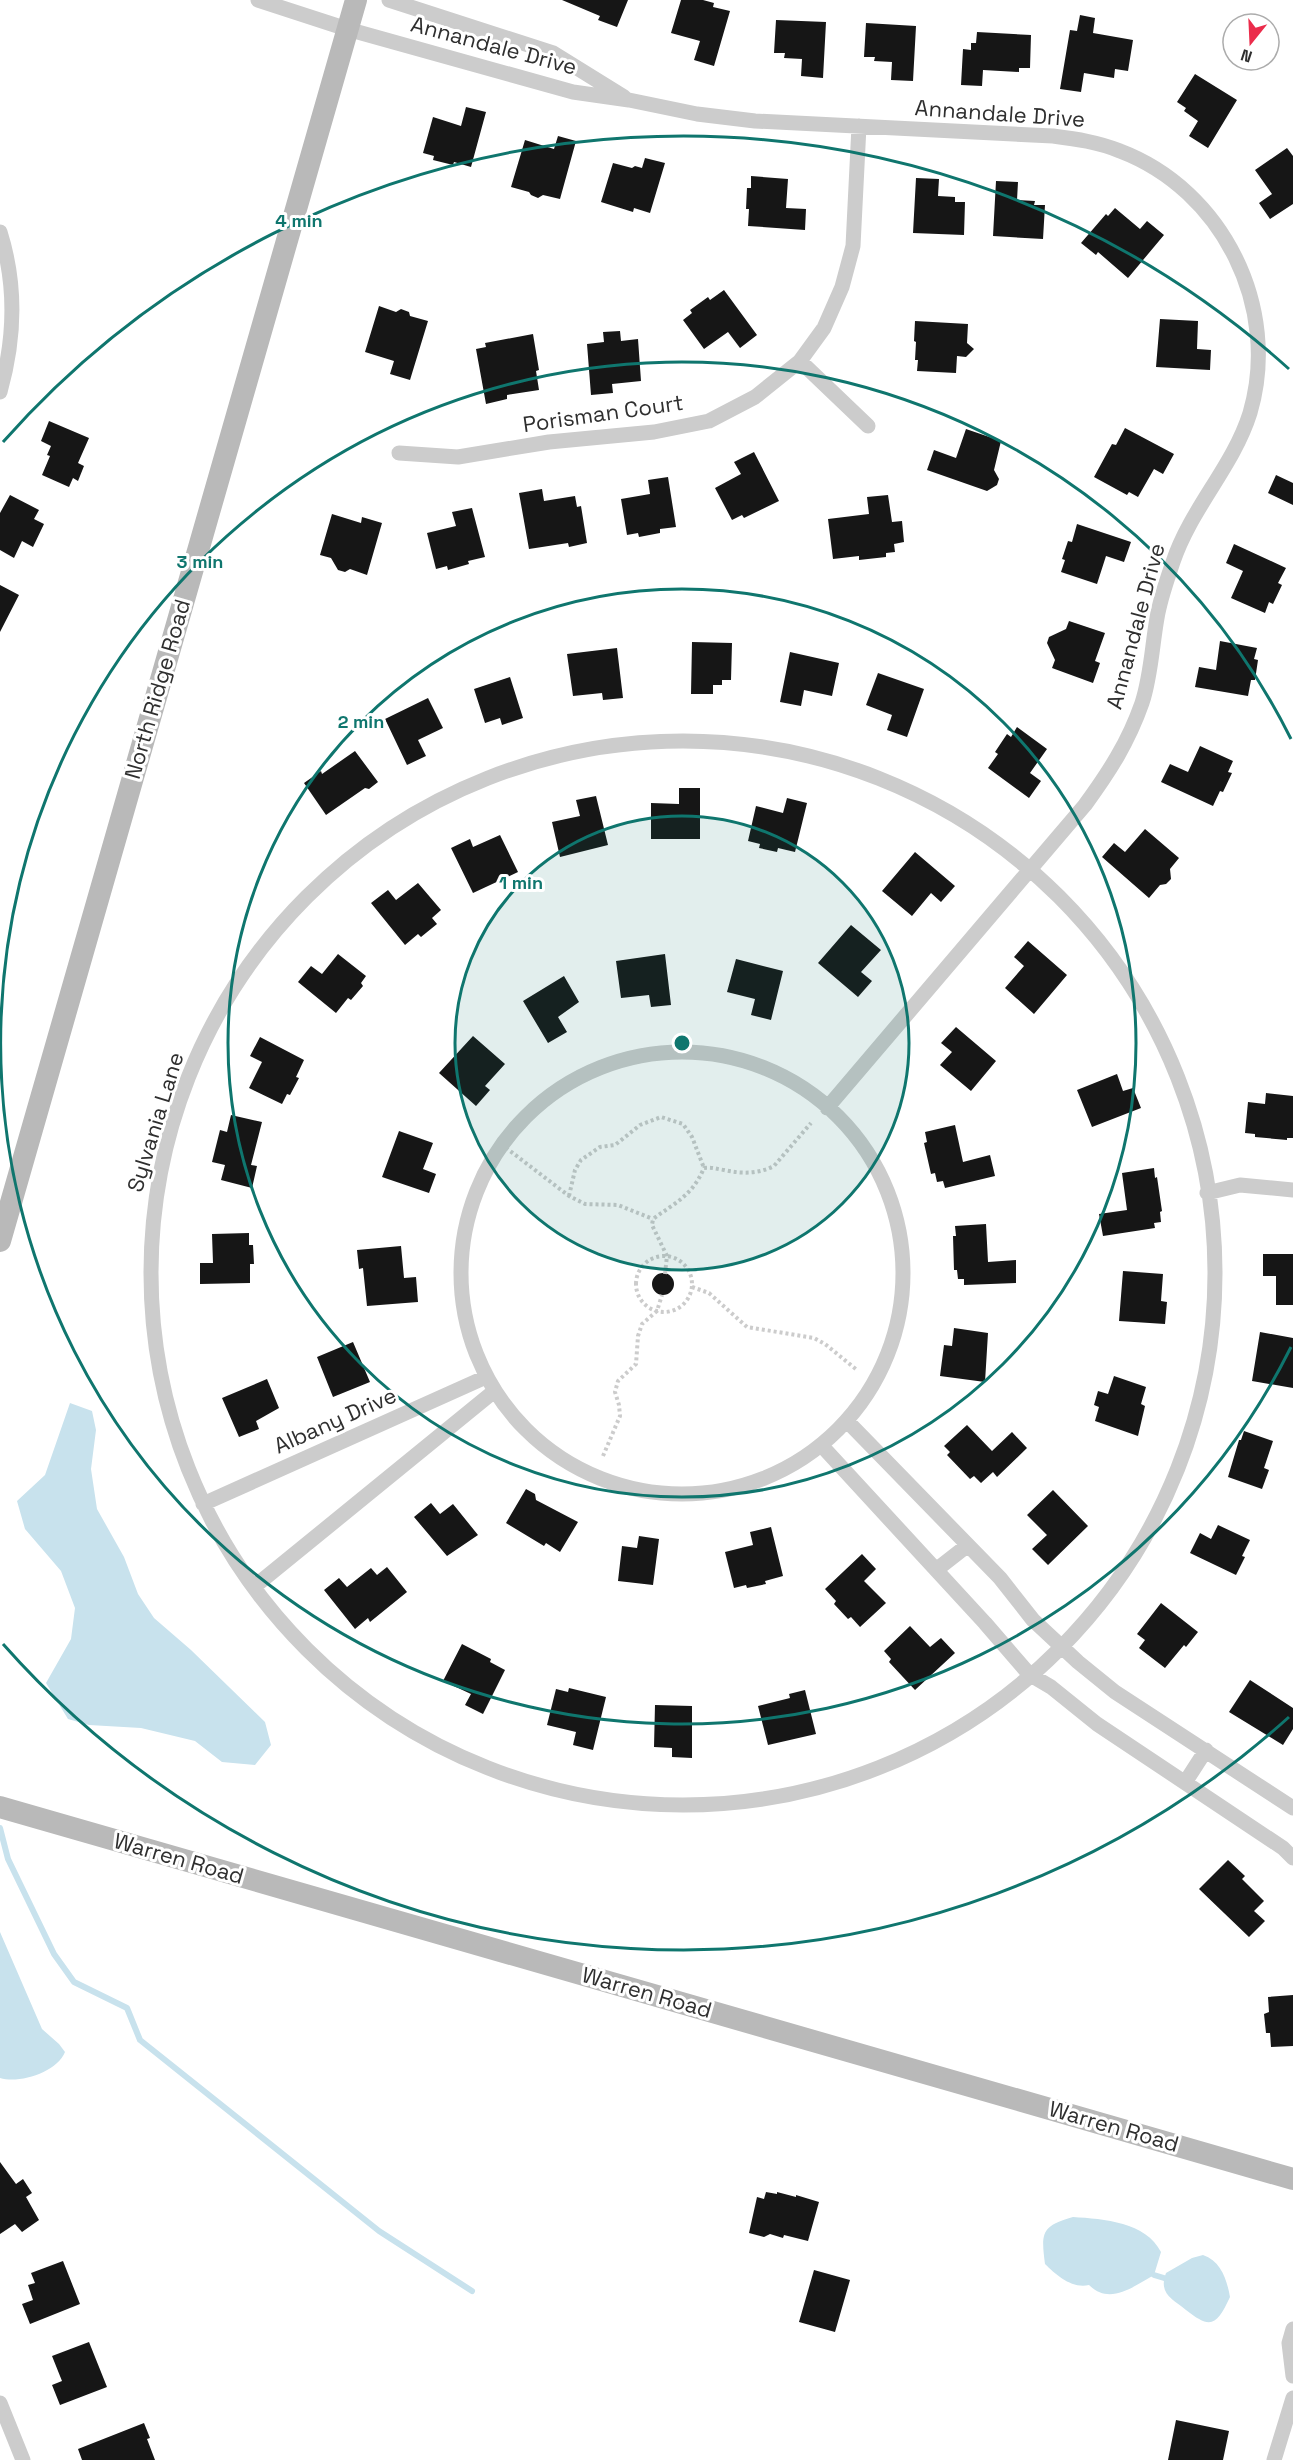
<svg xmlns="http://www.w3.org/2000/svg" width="1293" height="2460" viewBox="0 0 1293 2460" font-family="'Space Grotesk',sans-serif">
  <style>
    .water { fill: #c8e2ed }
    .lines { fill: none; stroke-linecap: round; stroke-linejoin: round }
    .stream { stroke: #c8e2ed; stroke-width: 6 }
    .building { fill: #161616 }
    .path { stroke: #ccc; stroke-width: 4; stroke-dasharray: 3 3; stroke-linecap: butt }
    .street { stroke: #ccc; stroke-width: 15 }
    .secondary { stroke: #b9b9b9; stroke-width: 22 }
    .ring { fill: none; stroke: #0f766e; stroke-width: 3 }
    .labels { text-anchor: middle; stroke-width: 6; stroke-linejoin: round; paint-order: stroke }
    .street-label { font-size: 22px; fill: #2f2f2f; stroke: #fff }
    .centre { fill: #0f766e; stroke: #fff; stroke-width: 3 }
    .ring-label { font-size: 18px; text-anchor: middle; font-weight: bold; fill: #0f766e; stroke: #fff; stroke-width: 6; stroke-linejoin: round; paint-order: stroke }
  </style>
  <rect width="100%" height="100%" fill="#fff"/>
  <path class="water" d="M70 1403 92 1411 96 1430 91 1469 97 1509 124 1557 138 1594 154 1618 191 1650 265 1722 271 1745 255 1765 222 1762 195 1741 141 1728 89 1725 68 1719 46 1683 71 1639 75 1608 61 1571 25 1529 17 1501 45 1475Z
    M0 1932 42 2029 59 2044 65 2052C57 2072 20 2084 0 2078Z
    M1073 2217C1104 2219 1146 2222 1161 2252L1154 2275C1134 2286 1110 2306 1089 2285 1072 2289 1056 2275 1045 2264 1041 2233 1041 2226 1073 2217Z
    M1203 2255C1221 2261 1227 2280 1230 2297 1217 2325 1211 2330 1186 2310 1173 2299 1158 2294 1166 2273L1192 2258Z"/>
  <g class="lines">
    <path class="stream" d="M0 1828 8 1859 54 1954 74 1982 127 2008 140 2040 379 2231 472 2291
      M1154 2275 1164 2278"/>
  </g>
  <path class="building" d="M562 0H628L617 27 598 20 600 16Z
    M681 0H703L714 3 713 7 730 11 714 66 694 60 700 41 671 33Z
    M1080 15 1095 18 1093 33 1133 40 1128 71 1115 69 1114 78 1084 73 1081 92 1060 89 1070 30 1077 31Z
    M776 20 826 22 823 78 801 76 802 59 784 58 785 53H774Z
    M866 23 916 26 913 81 891 80 892 62 874 61 875 57H864Z
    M977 32 1031 35 1030 68H1019V72L983 70 982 86 961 85 963 49 971 50V43H976Z
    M1195 74 1237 100 1208 148 1189 136 1198 121 1184 111 1186 108 1177 102Z
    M466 107 486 112 471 167 454 162 453 165 433 160 434 156 423 153 433 117 461 126Z
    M558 136 576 141 560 199 543 195 538 198 531 195 529 192 511 187 525 140 554 149Z
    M1287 148 1293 156V204L1270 219 1259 203 1272 194 1255 170Z
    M645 158 665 163 650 213 634 208 633 212 601 202 613 163 632 168 635 166 642 168Z
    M751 176 788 179 786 208 806 209 805 230 748 226 749 209H746L747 188H751Z
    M916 178 939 179 938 196 955 197V202H965L964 235 913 233Z
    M996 181 1018 182 1017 200 1035 201 1034 205H1045L1043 239 993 236Z
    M1115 208 1140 229 1147 221 1164 235 1128 278 1098 252 1096 255 1081 243 1106 214 1108 216Z
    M724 290 757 335 740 348 728 332 704 349 683 320 692 313 690 310 708 297 710 300Z
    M379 306 396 312 401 309 409 312 410 316 428 321 410 380 390 374 394 361 365 352Z
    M1160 319 1198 321 1197 349 1211 350 1210 370 1156 367Z
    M915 321 968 324 967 343 974 349 966 357 957 356 956 373 917 371 918 360H915L916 342 914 341Z
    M620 331 621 341 638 339 641 381 612 384 613 393 591 395 587 344 604 342 603 332Z
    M533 334 539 370 536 371 539 390 507 395V399L486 404 476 349 486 347 485 343Z
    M49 421 89 438 78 463 84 466 78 481 73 478 69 487 42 475 50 456 47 455 51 446 41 441Z
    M1125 428 1174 454 1163 474 1154 469 1138 497 1129 492 1127 495 1094 477 1112 444 1116 445Z
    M966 429 1001 441 994 470 999 479 997 485 987 491 927 470 934 450 956 458Z
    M754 452 779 501 744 518 742 515 732 520 715 488 741 474 734 462Z
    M1276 475 1293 483V505L1268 493Z
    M668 477 676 527 660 529V533L639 537 638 533 627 535 621 499 650 494 648 480Z
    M542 489 544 501 575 496 577 507 581 506 587 543 569 547 568 543 529 549 519 493Z
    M10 495 39 510 34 519 44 524 33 547 22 541 14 558 0 550V513Z
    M888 495 892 522 902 521 904 542 894 544 895 552 886 553V557L859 560V556L833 559 828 519 869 514 867 497Z
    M472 508 485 557 468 561 469 564 448 570 447 566 436 569 427 533 456 526 452 512Z
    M332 514 361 523 362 517 382 523 367 575 350 569 345 572 338 570 331 558 320 555Z
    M1077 524 1131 542 1124 562 1106 556 1097 584 1061 572 1065 560 1062 559 1068 541 1072 542Z
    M1234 544 1286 568 1278 583 1282 585 1273 604 1269 602 1265 613 1231 598 1243 571 1226 563Z
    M0 585 19 595 0 632Z
    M1069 621 1105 633 1095 661 1100 663 1093 683 1052 668 1055 660 1047 643 1049 637 1066 629Z
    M1220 641 1257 648 1254 659 1258 660 1255 680H1251L1248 696 1195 687 1199 667 1216 670Z
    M692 642 732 643 731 680H722V685H713V694H691Z
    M617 648 623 698 603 700 602 693 573 696 567 654Z
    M790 652 839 663 832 696 804 690 801 706 780 702Z
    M878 673 924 689 907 737 887 730 892 715 866 705Z
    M510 677 523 718 502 725 500 718 485 723 474 689Z
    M428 698 443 728 418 740 426 756 407 765 385 719Z
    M1017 727 1047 749 1030 773 1041 781 1029 798 988 768 998 754 995 752 1007 734 1011 737Z
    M1200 746 1233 761 1228 772 1232 773 1223 792 1220 791 1213 806 1161 782 1170 764 1188 772Z
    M355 751 378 782 369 789 365 788 326 815 304 783 321 771 322 774Z
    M679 788H700V839H651V803L679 804Z
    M596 796 608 845 560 857 552 822 580 816 576 800Z
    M787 798 807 803 795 852 778 848 777 852 759 848 760 844 748 841 756 806 783 813Z
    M1145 829 1179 858 1170 869 1171 879 1166 884 1160 885 1149 898 1102 857 1114 843 1125 852Z
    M500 835 518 872 473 893 451 848 470 839 473 847Z
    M915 852 955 886 941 902 931 893 912 916 882 891Z
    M418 883 441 910 432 918 437 924 421 937 418 934 405 945 371 903 388 890 396 900Z
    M851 925 881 950 861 972 872 981 858 997 818 963Z
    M1028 941 1067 975 1034 1014 1005 988 1024 966 1014 957Z
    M338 954 366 976 361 983 363 986 351 1000 348 998 336 1013 298 982 311 966 322 974Z
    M665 954 671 1005 651 1007 649 995 621 998 616 961Z
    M736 959 783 971 771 1020 751 1015 755 999 727 992Z
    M564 976 579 1002 558 1017 567 1032 548 1043 523 1001Z
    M956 1027 996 1061 971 1091 940 1065 952 1052 941 1043Z
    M473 1036 505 1064 485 1086 490 1090 476 1106 439 1073Z
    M260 1037 304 1060 296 1077 299 1078 290 1095 287 1094 282 1104 249 1088 262 1062 250 1056Z
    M1117 1074 1123 1091 1133 1088 1141 1108 1092 1127 1077 1090Z
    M1266 1093 1293 1096V1138H1287V1140L1255 1137V1134L1245 1133 1248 1102 1265 1104Z
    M231 1115 262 1122 251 1165 257 1166 252 1188 221 1180 225 1165 212 1162 220 1130 227 1132Z
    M955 1125 963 1162 990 1155 995 1176 945 1188 943 1181 937 1182 935 1173 931 1174 924 1143 927 1142 925 1132Z
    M399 1131 433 1143 423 1169 436 1174 429 1193 382 1177Z
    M1154 1168 1155 1178 1157 1177 1162 1211 1160 1212 1161 1222 1154 1223 1155 1228 1103 1236 1099 1214 1127 1210 1122 1173Z
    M986 1224 988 1262 1016 1260V1283L964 1285V1279H958L957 1270H954L953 1236H956L955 1226Z
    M249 1233V1245H253L254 1264H250V1283L200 1284V1263H213L212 1234Z
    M401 1246 404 1278 416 1277 418 1302 367 1306 363 1268 359 1269 357 1250Z
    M1263 1254H1293V1305H1276V1276H1263Z
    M1123 1271 1163 1274 1161 1301 1167 1302 1165 1324 1119 1321Z
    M652 1284a11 11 0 1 1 22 0a11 11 0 1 1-22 0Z
    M954 1328 988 1333 985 1382 940 1376 944 1345 952 1346Z
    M1260 1332 1293 1338V1388L1252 1381Z
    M353 1342 370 1382 333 1397 317 1357Z
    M1114 1376 1146 1387 1141 1404 1145 1406 1138 1436 1095 1421 1099 1407 1094 1405 1098 1391 1108 1394Z
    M267 1379 279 1408 256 1421 259 1429 239 1437 222 1398Z
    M967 1425 992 1451 1012 1432 1027 1448 997 1477 993 1472 981 1483 974 1476 970 1479 947 1455 950 1452 944 1446Z
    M1244 1431 1273 1441 1264 1468 1269 1470 1262 1489 1228 1477 1239 1440H1241Z
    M526 1489 535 1494 536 1500 578 1522 560 1552 546 1543 544 1546 506 1523Z
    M1053 1490 1088 1526 1048 1565 1032 1549 1047 1535 1027 1515Z
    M431 1503 440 1514 453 1504 478 1535 447 1556 414 1517Z
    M1218 1525 1250 1540 1242 1556 1245 1557 1236 1575 1190 1553 1200 1533 1211 1539Z
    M771 1527 783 1576 765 1581 766 1584 747 1588 746 1585 734 1588 725 1552 753 1545 750 1532Z
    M639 1536 659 1539 653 1585 618 1581 622 1546 637 1548Z
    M862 1554 876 1569 864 1581 886 1603 860 1627 851 1617 848 1619 834 1604 836 1601 825 1589Z
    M387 1567 407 1592 370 1622 368 1618 355 1629 324 1590 339 1578 347 1587 371 1568 377 1575Z
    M1161 1603 1198 1632 1186 1647 1184 1645 1165 1668 1139 1648 1145 1640 1137 1634Z
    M910 1626 930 1647 941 1638 955 1653 915 1690 889 1662 891 1659 884 1651Z
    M462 1644 491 1659 490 1662 505 1670 483 1714 465 1705 471 1694 443 1681Z
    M1250 1680 1293 1708V1729L1283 1745 1229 1712Z
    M569 1688 606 1697 593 1750 573 1745 576 1732 547 1725 556 1689 568 1692Z
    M805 1690 816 1734 768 1745 758 1706 790 1698 789 1694Z
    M655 1705 692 1706V1758L672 1757V1748L654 1747Z
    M1228 1860 1245 1876 1242 1879 1264 1901 1254 1911 1265 1921 1249 1937 1199 1889Z
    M1293 1995V2046L1271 2047 1270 2033H1266L1264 2014 1269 2012 1268 1997Z
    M0 2162 16 2184 23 2179 32 2193 26 2197 39 2220 22 2232 15 2224 0 2234Z
    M766 2192 777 2194V2192L796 2197V2195L819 2202 808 2241 784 2235 783 2238 770 2234 764 2237 749 2233 757 2197 764 2199Z
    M63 2261 80 2304 30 2324 22 2304 33 2300 28 2285 35 2283 31 2273Z
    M814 2270 850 2280 835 2332 799 2322Z
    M89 2342 107 2387 60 2405 52 2385 62 2381 52 2356Z
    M1176 2420 1229 2431 1223 2460H1168Z
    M144 2423 150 2438 147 2439 155 2460H82L78 2449Z"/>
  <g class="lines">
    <path class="path" d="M501 1144 569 1196 585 1204 618 1205 653 1219
      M569 1196 575 1170 581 1160 600 1147 615 1145 640 1125 661 1117 683 1124 692 1137 704 1168
      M636 1284a28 28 0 1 1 56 0a28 28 0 1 1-56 0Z
      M665 1274 667 1256 652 1225 653 1219C676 1202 692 1196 704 1168 711 1167 717 1169 724 1170 742 1174 758 1174 774 1166L811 1123
      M692 1287 709 1293 747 1327 814 1338 825 1344 857 1370
      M603 1456 620 1416 619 1405 615 1392 618 1381 636 1364 638 1336 642 1324 657 1311 662 1295"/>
    <path class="street" d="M258 0 347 29 573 92 629 100 697 114 755 121 1053 136C1076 139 1098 142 1120 151 1223 190 1281 308 1250 413 1233 467 1191 508 1173 562 1167 580 1160 599 1157 618 1152 646 1151 676 1142 703 1128 743 1109 772 1085 805L827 1108
      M389 0 553 53 624 97
      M0 232C17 286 15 339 0 392
      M800 361 868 426
      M399 453 458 457 549 442 654 432 709 421 755 397 800 361 824 328 842 287 853 246 859 126
      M151 1273a532 532 0 1 1 1064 0a532 532 0 1 1-1064 0Z
      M461 1273a221 221 0 1 1 442 0a221 221 0 1 1-442 0Z
      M1207 1193 1240 1185 1293 1190
      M848 1422 1000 1578 1033 1620 1078 1662 1115 1692 1293 1808
      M822 1446 985 1623 1029 1674 1051 1687 1097 1724 1283 1848 1293 1858
      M203 1504 486 1377
      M936 1570 968 1545
      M254 1587 492 1393
      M1186 1781 1206 1750
      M1293 2329 1289 2343 1293 2376
      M0 2403 23 2460
      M1274 2460 1293 2398"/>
    <path class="secondary" d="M0 1241 356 0
      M0 1807 1293 2179"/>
  </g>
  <circle cx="682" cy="1043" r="227" fill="#0f766e" fill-opacity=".12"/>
  <g class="ring">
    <circle cx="682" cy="1043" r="227"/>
    <circle cx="682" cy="1043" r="454"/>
    <path d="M1291 1347A681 681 0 1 1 1291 739"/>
    <path d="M1289 1717A907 907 0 0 1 3 1644M3 442A907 907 0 0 1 1289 369"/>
  </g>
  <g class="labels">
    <g class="street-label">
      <text transform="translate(494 45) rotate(15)" y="8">Annandale Drive</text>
      <text transform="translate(1000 113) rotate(4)" y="8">Annandale Drive</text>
      <text transform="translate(603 413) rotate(-8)" y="8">Porisman Court</text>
      <text transform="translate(1135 626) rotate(-75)" y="8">Annandale Drive</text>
      <text transform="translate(157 689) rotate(-74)" y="8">North Ridge Road</text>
      <text transform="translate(155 1122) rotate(-73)" y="8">Sylvania Lane</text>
      <text transform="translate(335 1420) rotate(-24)" y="8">Albany Drive</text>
      <text transform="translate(179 1858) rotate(16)" y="8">Warren Road</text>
      <text transform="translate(647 1992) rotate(16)" y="8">Warren Road</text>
      <text transform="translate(1114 2126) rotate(16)" y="8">Warren Road</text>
    </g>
  </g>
  <circle cx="682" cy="1043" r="9" class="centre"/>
  <g class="ring-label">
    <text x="299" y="227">4 min</text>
    <text x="200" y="568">3 min</text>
    <text x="361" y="728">2 min</text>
    <text x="521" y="889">1 min</text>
  </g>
  <g transform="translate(1251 42) rotate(198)"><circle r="28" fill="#ffffff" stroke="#acacac" stroke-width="1.5"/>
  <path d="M0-4.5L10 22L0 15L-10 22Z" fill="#eb2c4b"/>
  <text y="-9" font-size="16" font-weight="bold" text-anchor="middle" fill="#2f2f2f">N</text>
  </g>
</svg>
